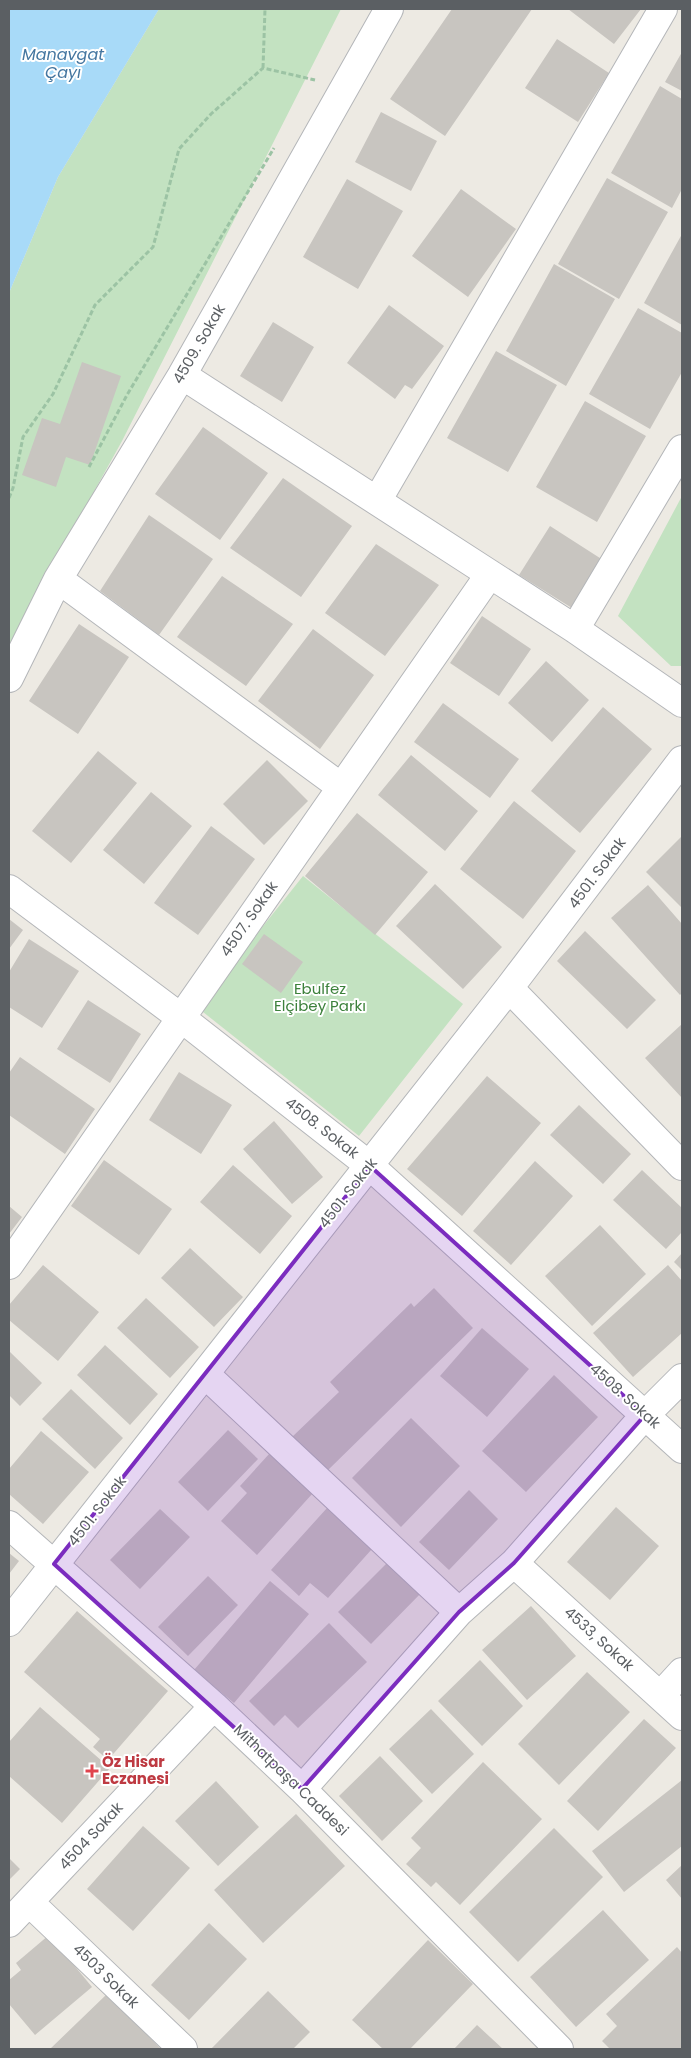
<svg xmlns="http://www.w3.org/2000/svg" width="691" height="2058" viewBox="0 0 691 2058" font-family="Poppins,sans-serif">
  <style>
    .green { fill: #c3e2c1 }
    .water { fill: #a8daf8 }
    .building { fill: #c8c5c0 }
    .lines { fill: none; stroke-linecap: round; stroke-linejoin: round }
    .minor-casing { stroke: #b4b6b9; stroke-width: 30 }
    .path { stroke: #9cc3a4; stroke-width: 3; stroke-dasharray: 5 2.5; stroke-linecap: butt }
    .minor { stroke: #fff; stroke-width: 28 }
    .marked { fill: #7b2cbf; fill-opacity: 0.2; stroke: #7b2cbf; stroke-width: 4; stroke-linejoin: round }
    .health-dot { fill: #e0444e; stroke: #fff; stroke-width: 2 }
    .labels { text-anchor: middle; stroke-width: 4; stroke-linejoin: round; paint-order: stroke }
    .street-label { font-size: 15px; fill: #5b5f63; stroke: #fff }
    .park-label { font-size: 15px; fill: #3d813c; stroke: #fff }
    .health-label { font-size: 15px; font-weight: bold; fill: #be3a42; stroke: #fff; text-anchor: start }
    .water-label { font-size: 16px; font-style: italic; fill: #4476a0; stroke: #fff }
  </style>
  <rect width="100%" height="100%" fill="#edeae3"/>
  <path class="green" d="M159 9H341L122 441 9 645V293L58 177Z
    M682 496V666H671L618 616Z
    M303 876 463 1004 359 1136 198 1008Z"/>
  <path class="water" d="M9 9H159L58 177 9 293Z"/>
  <path class="building" d="M452 9H532L445 136 390 99Z
    M568 9H641L614 44Z
    M557 39 609 73 578 122 525 88Z
    M682 52V91L665 82Z
    M660 86 682 99V189L672 208 611 173Z
    M381 112 437 141 411 191 355 162Z
    M607 178 668 212 619 299 558 264Z
    M347 179 403 211 358 289 303 257Z
    M461 189 516 229 468 297 412 256Z
    M682 234V325L644 303Z
    M554 264 615 299 566 386 506 351Z
    M389 305 444 346 412 389 405 385 395 399 347 363Z
    M638 308 682 333V372L650 429 589 394Z
    M273 322 314 347 282 402 240 376Z
    M496 351 557 385 508 472 447 438Z
    M82 362 121 376 90 465 66 457 56 487 22 475 42 418 60 424Z
    M585 401 646 436 597 522 536 487Z
    M203 427 268 473 220 540 155 494Z
    M283 478 352 526 301 597 230 548Z
    M149 515 213 559 159 635 100 591Z
    M550 526 603 560 572 608 519 575Z
    M376 544 439 585 385 656 325 613Z
    M222 576 293 624 246 686 177 637Z
    M482 616 531 649 499 696 450 663Z
    M79 624 129 657 78 734 29 701Z
    M313 629 374 675 320 749 258 701Z
    M546 661 589 700 552 742 508 703Z
    M443 703 519 759 490 798 414 742Z
    M603 707 652 749 580 833 531 791Z
    M98 751 137 783 71 863 32 831Z
    M411 755 478 811 445 851 378 795Z
    M267 760 308 801 264 845 223 804Z
    M151 792 192 826 144 884 103 850Z
    M514 801 576 851 523 919 460 869Z
    M357 813 428 872 375 935 305 876Z
    M211 826 255 859 198 935 154 903Z
    M682 836V908L646 872Z
    M435 884 502 947 463 989 396 926Z
    M648 885 682 924V993L680 995 611 918Z
    M9 919 23 930 9 949Z
    M585 931 656 1000 627 1029 557 961Z
    M264 934 303 962 281 993 242 964Z
    M29 939 79 971 42 1028 9 1007V972Z
    M88 1000 141 1034 110 1083 57 1049Z
    M682 1024V1098L645 1058Z
    M20 1057 95 1109 65 1154 9 1115V1073Z
    M179 1072 232 1105 201 1154 149 1120Z
    M487 1076 541 1123 462 1216 407 1169Z
    M579 1105 631 1154 603 1184 550 1135Z
    M274 1121 323 1177 292 1204 243 1149Z
    M104 1160 172 1209 139 1255 71 1206Z
    M535 1161 573 1196 511 1265 473 1231Z
    M233 1165 292 1216 260 1254 200 1202Z
    M642 1170 682 1208V1232L666 1249 613 1200Z
    M9 1206 22 1217 9 1234Z
    M600 1225 646 1274 592 1326 545 1276Z
    M190 1248 243 1297 214 1327 161 1278Z
    M682 1253V1270L674 1262Z
    M43 1265 99 1312 58 1361 9 1320V1305Z
    M668 1265 682 1281V1333L633 1377 593 1333Z
    M434 1288 473 1328 326 1472 292 1437 339 1392 330 1382 411 1303 414 1307Z
    M146 1298 199 1347 170 1378 117 1328Z
    M482 1328 529 1369 487 1417 440 1376Z
    M105 1345 158 1394 130 1425 77 1375Z
    M9 1351 42 1383 20 1406 9 1395Z
    M554 1375 598 1417 526 1492 482 1451Z
    M71 1389 123 1438 95 1469 42 1419Z
    M411 1418 460 1466 401 1527 352 1478Z
    M228 1430 258 1459 208 1511 178 1482Z
    M41 1431 89 1472 43 1524 9 1494V1469Z
    M270 1453 313 1493 257 1555 221 1521 247 1493 240 1486Z
    M469 1490 498 1519 449 1570 419 1542Z
    M616 1507 659 1546 610 1600 567 1562Z
    M327 1508 372 1549 328 1598 310 1583 299 1596 271 1570Z
    M160 1509 190 1537 140 1589 110 1560Z
    M9 1553 19 1561 9 1574Z
    M394 1556 426 1588 371 1644 338 1612Z
    M208 1576 238 1605 188 1656 158 1627Z
    M270 1581 309 1614 234 1703 194 1670Z
    M531 1606 576 1656 527 1700 482 1650Z
    M77 1611 168 1691 108 1760 93 1747 100 1739 24 1672Z
    M329 1623 367 1662 298 1728 285 1715 274 1726 249 1701Z
    M480 1660 523 1706 482 1746 438 1701Z
    M587 1672 630 1712 559 1785 518 1744Z
    M40 1707 110 1768 62 1823 9 1776V1742Z
    M431 1709 474 1754 432 1794 389 1749Z
    M644 1719 676 1748 598 1831 567 1801Z
    M380 1756 423 1801 382 1841 339 1796Z
    M483 1762 542 1819 460 1905 436 1882 431 1887 406 1864 421 1848 411 1838Z
    M682 1780V1846L624 1892 592 1851Z
    M216 1781 259 1827 218 1866 175 1821Z
    M296 1814 345 1866 263 1943 214 1890Z
    M143 1826 190 1868 133 1931 87 1889Z
    M554 1828 603 1877 518 1962 469 1912Z
    M9 1858 20 1869 9 1880Z
    M682 1865V1899L666 1880Z
    M603 1910 649 1960 576 2027 530 1977Z
    M209 1923 247 1959 189 2020 151 1985Z
    M49 1935 92 1987 35 2035 9 2004V1980L21 1970 16 1963Z
    M428 1940 473 1984 410 2049H383L352 2020Z
    M677 1947 682 1953V2048L610 2049 602 2041 617 2026 606 2014Z
    M268 1991 310 2032 293 2049H211Z
    M107 1994 161 2049H50Z
    M477 2025 503 2049H454Z"/>
  <g class="lines">
    <defs>
      <path id="minor" d="M182 375 575 629 682 703
        M377 501 663 9
        M58 579 341 787
        M575 629 682 449
        M9 678 58 579 182 375 389 9
        M9 889 180 1017 370 1166 682 1449
        M509 988 682 1166
        M9 1265 490 574
        M205 1374 459 1612
        M9 1525 214 1706 302 1789 559 2049
        M514 1563 682 1716
        M9 1622 509 988 682 760
        M661 1695 682 1672
        M302 1789 459 1612 514 1563 645 1415 682 1378
        M29 1902 183 2049
        M9 1923 214 1706"/>
    </defs>
    <use href="#minor" class="minor-casing"/>
    <path class="path" d="M263 68 265 9
      M89 467 127 395 274 148
      M9 498 13 488 23 437 53 394 95 305 153 247 179 149 211 114 263 68 315 80"/>
    <use href="#minor" class="minor"/>
  </g>
  <path class="marked" d="M370 1166 645 1415 514 1563 459 1612 302 1789 54 1564Z"/>
  <path class="health-dot" d="M89.5 1763.5h5v5h5v5h-5v5h-5v-5h-5v-5h5z"/>
  <g class="labels">
    <g class="street-label">
      <text transform="translate(199 344) rotate(-60)" y="5">4509. Sokak</text>
      <text transform="translate(597 873) rotate(-53)" y="5">4501. Sokak</text>
      <text transform="translate(249 919) rotate(-55)" y="5">4507. Sokak</text>
      <text transform="translate(322 1128) rotate(38)" y="5">4508. Sokak</text>
      <text transform="translate(348 1193) rotate(-52)" y="5">4501. Sokak</text>
      <text transform="translate(625 1396) rotate(42)" y="5">4508. Sokak</text>
      <text transform="translate(97 1511) rotate(-52)" y="5">4501. Sokak</text>
      <text transform="translate(599 1639) rotate(42)" y="5">4533, Sokak</text>
      <text transform="translate(291 1780) rotate(44)" y="5">Mithatpaşa Caddesi</text>
      <text transform="translate(91 1836) rotate(-47)" y="5">4504 Sokak</text>
      <text transform="translate(106 1976) rotate(44)" y="5">4503 Sokak</text>
    </g>
    <g class="park-label">
      <text x="320" y="994">Ebulfez<tspan x="320" dy="17">Elçibey Parkı</tspan></text>
    </g>
    <g class="health-label">
      <text x="102" y="1767">Öz Hisar<tspan x="102" dy="17">Eczanesi</tspan></text>
    </g>
    <g class="water-label">
      <text x="63" y="60">Manavgat<tspan x="63" dy="18">Çayı</tspan></text>
    </g>
  </g>
  <rect width="691" height="2058" fill="none" stroke="#5b5f63" stroke-width="20"/>
</svg>
